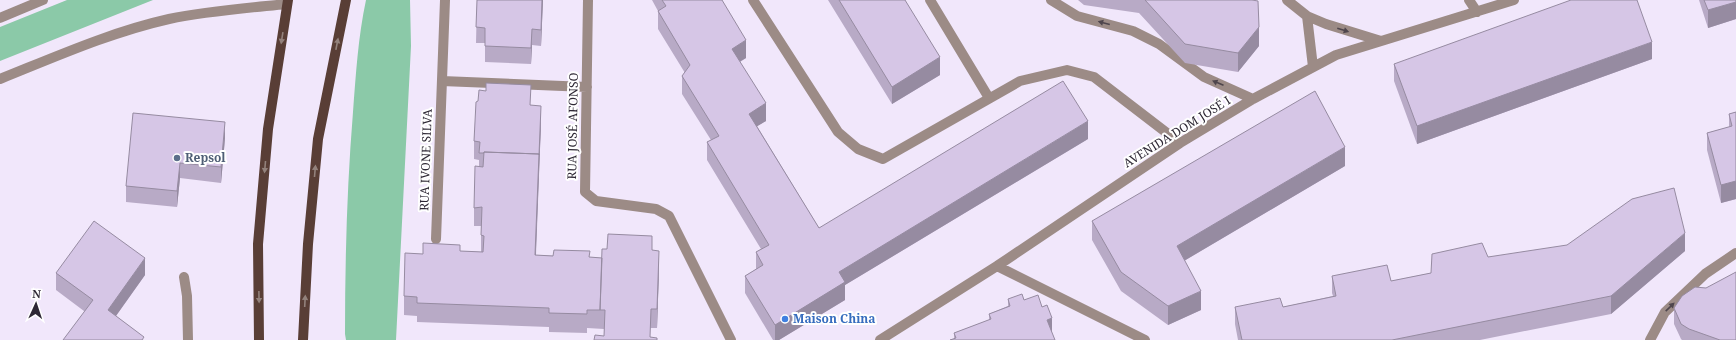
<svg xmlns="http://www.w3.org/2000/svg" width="1736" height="340" viewBox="0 0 1736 340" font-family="'Noto Serif',serif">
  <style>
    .green { fill: #8bc9a8 }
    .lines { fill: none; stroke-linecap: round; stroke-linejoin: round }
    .minor { stroke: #9c8b86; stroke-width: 10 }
    .major { stroke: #593e36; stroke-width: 10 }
    .wall { fill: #b8aac6 }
    .shaded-wall { fill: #968ba1 }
    .building { fill: #d6c6e6; stroke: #968ba1 }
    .oneway { fill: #4f464d }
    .oneway2 { fill: #93827c }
    .service-dot { fill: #5c6f8a; stroke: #fff; stroke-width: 1.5 }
    .shop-dot { fill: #3f7fe0; stroke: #fff; stroke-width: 1.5 }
    .labels { text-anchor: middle; stroke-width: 4; stroke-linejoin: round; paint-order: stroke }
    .street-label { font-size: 12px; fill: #2e2835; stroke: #fff }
    .service-label { font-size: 12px; font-weight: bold; fill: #4e5e75; stroke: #fff; text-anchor: start }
    .shop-label { font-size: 12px; font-weight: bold; fill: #366cbe; stroke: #fff; text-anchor: start }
  </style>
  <rect width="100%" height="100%" fill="#f1e7fb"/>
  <path class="green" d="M67 0H153L0 61V27Z
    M366 0H410L411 46 396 340H346L345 334C345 260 347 185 353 112 356 73 358 38 366 0Z"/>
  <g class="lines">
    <path class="minor" d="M588 0 585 192 596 201 656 209 669 216 731 340
      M753 0 838 132 858 149 883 159 1020 81 1067 70 1094 77 1180 143
      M930 0 989 98
      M1051 0 1077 16 1133 31 1159 44 1204 77 1253 99
      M1287 0 1307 16 1326 24 1381 41
      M1469 0 1477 12
      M1307 16 1313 67
      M0 18 43 0
      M0 79C55 57 111 32 169 19 208 11 248 8 287 4
      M442 81 587 87
      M436 239 445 0
      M997 266 1145 340
      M184 277 187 296 188 340
      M880 340 997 266 1180 143 1253 99 1336 55 1514 0
      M1650 340 1665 312 1705 274 1736 253"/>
    <path class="major" d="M259 340 258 244 268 129 288 0
      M303 340 308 244 318 139 346 0"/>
  </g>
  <path class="wall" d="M477 0H543L541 46 532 45 531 64 485 62V43H476Z
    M652 0H722L746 58 740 62 766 121 757 126 819 228 1088 139 845 285V300L779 340H773L745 293V276L756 269V252L761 249 707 160V142L711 140 682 94V76L685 73 658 29V11Z
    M828 0H905L940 75 892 104Z
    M1078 0H1252L1259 46 1238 72 1185 63 1139 13 1084 5Z
    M1699 0H1736V19L1708 28Z
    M1652 59 1417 144 1394 81V64Z
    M478 101 531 105 541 123 536 255 602 258 652 250 659 270 657 328H651L604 336V329L587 328V333L549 332V327L417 322V316L404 315V296L423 254 460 251 481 252V226H474V208L479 166V160L474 159V141Z
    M1736 112V199L1721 203 1707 150V133L1729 127V114Z
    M225 138 221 183 180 178 177 207 126 202V186Z
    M1345 166 1184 261 1201 310 1168 325 1121 291 1092 240V221Z
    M1685 251 1611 314 1480 340H1238L1235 324V307H1283L1333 296 1332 293V276L1391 281 1431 273 1488 257Z
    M56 273 145 275 116 316 144 340 84 311 56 290Z
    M1008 299 1024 300 1042 307 954 339V333L989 320V314L1008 306Z
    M1674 308 1736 340H1682L1681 339 1674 324Z"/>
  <path class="shaded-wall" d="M542 0H543L541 46V30Z
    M1736 2V19L1708 28V10Z
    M1259 27V46L1238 72V53Z
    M532 29V45L531 64V48Z
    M746 40V58L732 66V49Z
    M1652 42V59L1417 144V126Z
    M940 57V75L892 104V87Z
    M766 103V121L749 131V114Z
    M541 106V123L539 173V155Z
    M1088 121V139L845 285V300L779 340H775V325L839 272Z
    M225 122V138L221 183V167Z
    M1345 147V166L1177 265V246Z
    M539 154V173L535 274V255Z
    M180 163V178L177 207V191Z
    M1736 181V199L1721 203V185Z
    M1685 233V251L1611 314V296Z
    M659 251V270L657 328V309Z
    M145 258V275L108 327V310Z
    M1201 291V310L1168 325V306Z
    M1052 318V337L1047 320Z"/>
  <path class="building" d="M477 0H542L541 30 532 29 531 48 485 46V28L476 27Z
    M662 0H722L746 40 732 49 766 103 749 114 819 228 1063 81 1088 121 839 272 845 282 775 325 745 276 763 265 756 252 769 245 707 142 719 136 682 76 690 65 658 11 666 6Z
    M839 0H905L940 57 892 87Z
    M1145 0H1252L1258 1 1259 27 1238 53 1185 44Z
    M1571 0H1637L1652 42 1417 126 1394 64Z
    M1704 0H1736V2L1708 10Z
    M486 83 531 85 530 105 541 106 539 155V154L484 152V153H479L480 142 474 141 476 102 478 101 479 90 486 91Z
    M1315 91 1345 147 1177 246 1201 291 1168 306 1121 272 1092 221Z
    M1736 112V181L1721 185 1707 133 1732 126 1729 114Z
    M133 113 225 122 221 167 180 163 177 191 126 186Z
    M484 152 539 154 535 255 553 256 554 250 590 251 589 257 602 258 600 310H587V314L549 313V308L417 303V297L404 296 405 253 423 254V243L460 245V251L483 252 484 236 481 235 482 207 474 208 475 166 483 167Z
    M1674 188 1685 233 1611 296 1392 340H1242L1235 307 1280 298 1283 307 1336 296 1332 276 1387 265 1391 281 1431 273 1432 254 1482 243 1488 257 1567 245 1632 199Z
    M94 221 145 258 108 310 144 337 142 340H63L93 300 56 273Z
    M608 234 652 236V250L659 251 657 309H651L650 337 657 338V340H594L595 335 604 336 605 310H600L602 249H607Z
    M1736 272V340H1720L1689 329 1681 324 1674 308 1682 296 1695 287 1706 288Z
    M1022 294 1024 300 1038 295 1042 307 1047 305 1052 318 1047 320 1055 340H950L956 338 954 333 991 319 989 314 1010 306 1008 299Z"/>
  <defs><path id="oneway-solid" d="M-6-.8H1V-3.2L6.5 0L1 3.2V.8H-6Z"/></defs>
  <g class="oneway">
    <use href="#oneway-solid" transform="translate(1104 23) rotate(-165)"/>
    <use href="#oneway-solid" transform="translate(1343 30) rotate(17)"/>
    <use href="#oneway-solid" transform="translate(1218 83) rotate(-157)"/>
    <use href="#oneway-solid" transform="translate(1670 307) rotate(-44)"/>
  </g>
  <g class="oneway2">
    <use href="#oneway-solid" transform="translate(282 38) rotate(99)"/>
    <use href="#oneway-solid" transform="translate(337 44) rotate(-79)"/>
    <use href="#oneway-solid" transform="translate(265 167) rotate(95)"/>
    <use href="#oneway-solid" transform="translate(315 171) rotate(-85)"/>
    <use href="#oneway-solid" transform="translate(259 297) rotate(89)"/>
    <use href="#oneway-solid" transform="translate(305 301) rotate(-87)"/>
  </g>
  <circle class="service-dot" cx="177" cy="158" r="4"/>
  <circle class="shop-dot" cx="785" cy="319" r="4"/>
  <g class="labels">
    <g class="street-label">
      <text transform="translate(573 126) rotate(-89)" y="4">RUA JOSÉ AFONSO</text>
      <text transform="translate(1177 132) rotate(-32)" y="4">AVENIDA DOM JOSÉ I</text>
      <text transform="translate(426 160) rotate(-88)" y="4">RUA IVONE SILVA</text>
    </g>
    <g class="service-label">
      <text x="185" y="162">Repsol</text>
    </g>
    <g class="shop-label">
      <text x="793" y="323">Maison China</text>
    </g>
  </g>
  <g transform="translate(36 304) rotate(3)" stroke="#ffffff" stroke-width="3" paint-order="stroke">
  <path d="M0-3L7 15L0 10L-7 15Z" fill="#2e2835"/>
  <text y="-6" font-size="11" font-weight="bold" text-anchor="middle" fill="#2e2835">N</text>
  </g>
</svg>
